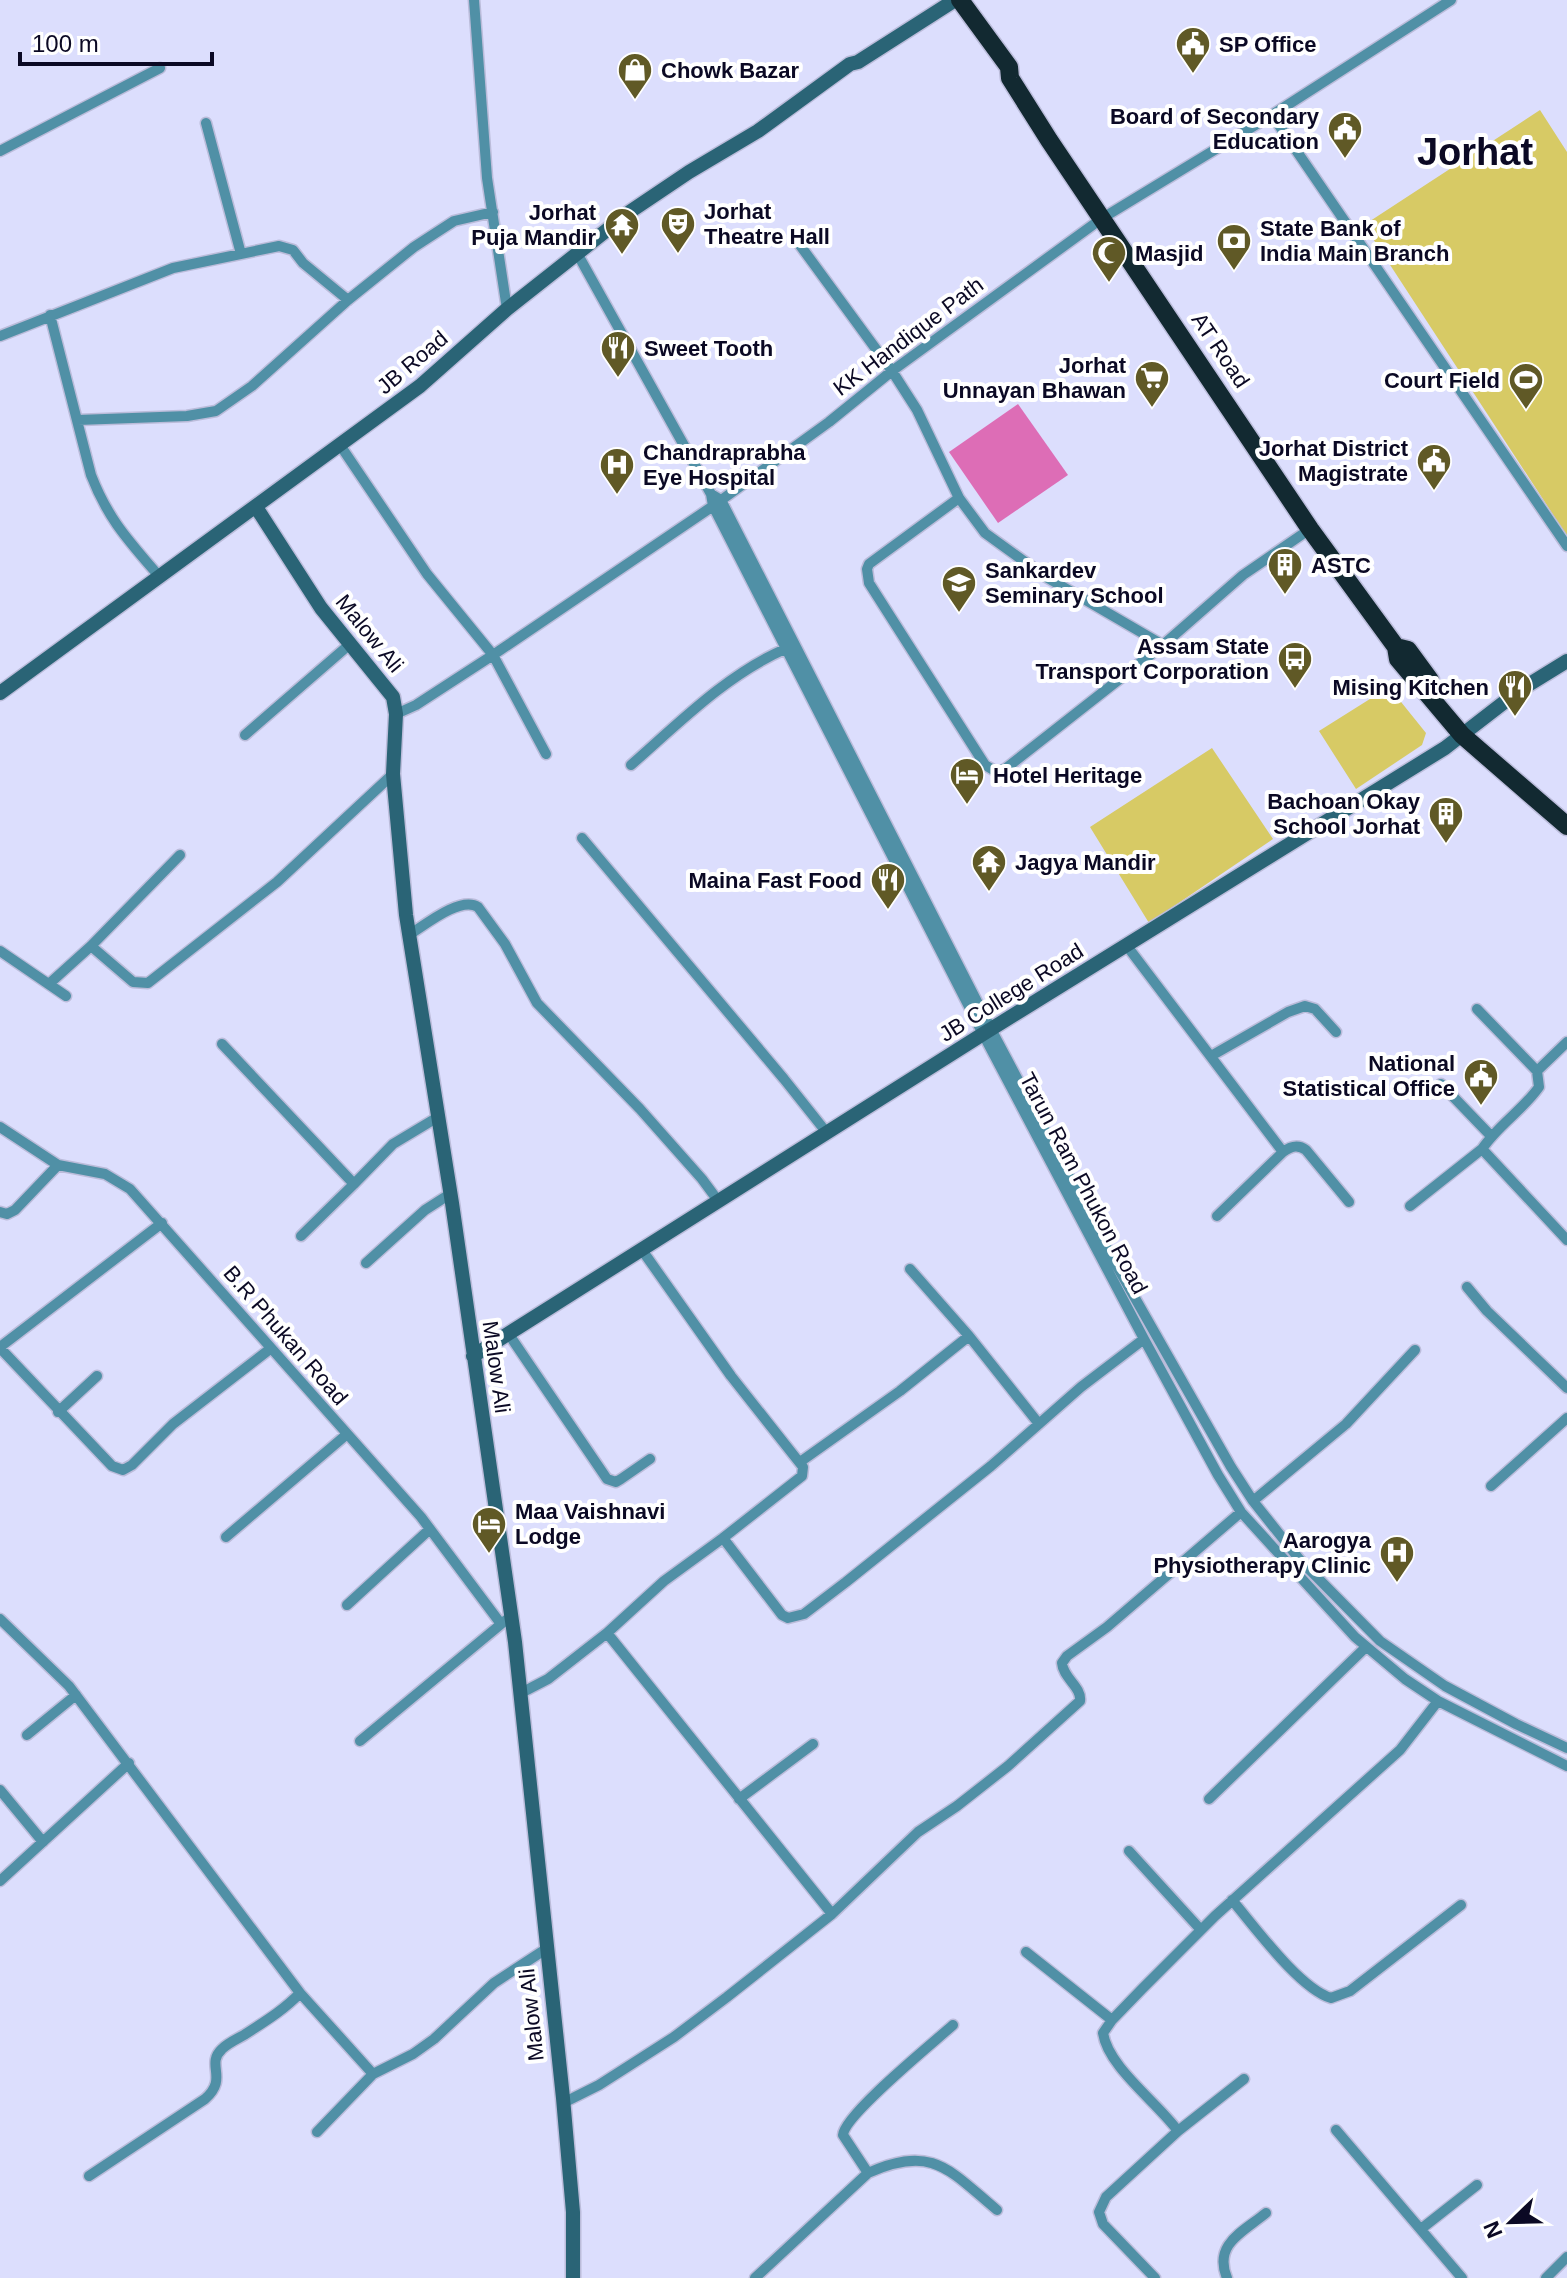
<svg xmlns="http://www.w3.org/2000/svg" width="1567" height="2278" viewBox="0 0 1567 2278" font-family="Arial,sans-serif">
  <style>
    .green { fill: #d7ca65 }
    .water { fill: #dd6db6 }
    .lines { fill: none; stroke-linecap: round; stroke-linejoin: round }
    .street-casing { stroke: #bbbcda; stroke-width: 13 }
    .secondary-casing { stroke: #bbbcda; stroke-width: 17 }
    .highway-casing { stroke: #bbbcda; stroke-width: 21 }
    .street { stroke: #5090a6; stroke-width: 10 }
    .secondary { stroke: #2a6476; stroke-width: 14 }
    .highway { stroke: #122931; stroke-width: 18 }
    .labels { text-anchor: middle; stroke-width: 8; stroke-linejoin: round; paint-order: stroke }
    .poi-label { font-size: 22px; font-weight: bold; fill: #0b0924; stroke: #fff; text-anchor: start }
    .street-label { font-size: 22px; fill: #0b0924; stroke: #fff }
    .town-label { font-size: 38px; font-weight: bold; fill: #0b0924; stroke: #fff }
  </style>
  <rect width="100%" height="100%" fill="#dcdefd"/>
  <path class="green" d="M1540 110 1567 152V536L1364 225Z
    M1389 687 1426 733 1422 745 1356 789 1319 731Z
    M1212 748 1273 839 1149 923 1090 827Z"/>
  <path class="water" d="M1018 404 1068 475 998 523 949 452Z"/>
  <g class="lines">
    <defs>
      <path id="street" d="M474 0 487 178 507 309
        M1272 115 1567 546
        M206 123 241 254
        M0 151 160 68
        M794 237 892 371 917 410 959 498 985 533 1046 577 1163 645 1243 575 1310 529
        M577 253 711 494 713 506 983 1034 1144 1339 1218 1475 1241 1512 1355 1637 1405 1679 1438 1701 1567 1766
        M50 315 91 475C108 519 128 540 158 575
        M0 336 173 268 279 246 293 250 303 263 348 300
        M78 420 187 416 216 411 252 386 348 300 414 247 454 221 493 212
        M340 445 427 574 493 655 546 754
        M711 494 721 500 991 1029 1110 1254 1231 1467 1253 1501 1300 1560 1380 1641 1445 1686 1516 1724 1567 1748
        M959 498 869 564 867 569 869 583 985 765 995 771 1005 769 1163 645
        M396 714 416 705 493 655 713 506 829 422 892 371 1101 219 1272 115 1451 0
        M245 735 350 644
        M631 765C679 723 726 675 785 649
        M582 838 784 1079 827 1133
        M409 935C425 925 460 896 478 907L505 944 537 1003 640 1109 702 1179 719 1202
        M91 946 133 982 148 983 277 882 393 774
        M1127 946 1283 1152
        M0 951 66 996
        M50 983 91 946 180 855
        M222 1044 354 1184 393 1144 438 1117
        M1211 1056 1288 1012 1305 1006 1315 1009 1336 1032
        M1537 1071 1567 1042
        M1441 1084 1491 1136
        M0 1127 58 1165 105 1174 130 1189 421 1517 501 1624
        M1482 1149 1567 1240
        M1410 1206 1482 1149C1498 1125 1523 1110 1539 1087L1537 1071 1477 1009
        M0 1212 7 1214 15 1210 58 1165
        M1217 1216 1283 1152C1291 1146 1298 1144 1306 1150L1349 1202
        M301 1236 354 1184
        M642 1250 731 1376 803 1467 802 1476 723 1538 782 1615 788 1618 804 1614 846 1582 991 1466 1081 1387 1144 1339
        M366 1263 425 1210 450 1194
        M910 1269 969 1336
        M1467 1287 1487 1311 1567 1388
        M508 1333 607 1479 616 1482 621 1479 650 1459
        M0 1347 162 1223
        M0 1348 112 1466 123 1470 132 1465 173 1424 270 1349
        M58 1412 97 1376
        M800 1462 900 1391 969 1336 1039 1424
        M1491 1486 1567 1418
        M1253 1501 1346 1424 1415 1350
        M226 1537 346 1435
        M347 1605 430 1529
        M0 1619 69 1686 300 1993 373 2074 413 2054 434 2039 494 1983 546 1949
        M607 1633 664 1581 723 1538
        M521 1693 548 1679 607 1633 832 1914
        M27 1735 76 1695
        M360 1741 506 1620
        M0 1790 43 1842
        M739 1799 813 1744
        M1209 1799 1366 1647
        M1129 1851 1201 1930
        M0 1881 129 1763
        M1232 1900C1255 1927 1299 1988 1331 1998L1350 1991 1461 1905
        M1026 1952 1112 2020
        M563 2103 599 2085 674 2037 727 1997 832 1914 918 1832 957 1806 1008 1766 1080 1701C1082 1687 1063 1678 1062 1663L1067 1656 1107 1627 1241 1512
        M1336 2130 1462 2278
        M1178 2131 1244 2079
        M317 2132 373 2074
        M868 2173C933 2144 949 2170 997 2210
        M89 2176 205 2099C229 2078 205 2065 222 2049 228 2043 237 2039 244 2035 264 2022 284 2010 300 1993
        M1421 2229 1477 2185
        M755 2278 868 2173 843 2135C844 2115 933 2043 953 2025
        M1155 2278 1103 2224 1099 2212 1106 2197 1178 2131C1157 2102 1108 2067 1103 2033L1112 2020 1142 1989 1215 1916 1400 1750 1438 1701
        M1227 2278C1213 2244 1243 2232 1266 2213
        M1546 2278 1567 2257"/>
      <path id="secondary" d="M256 507 321 608 393 697 396 714 393 774 406 915 452 1203 515 1642 563 2098 573 2212V2278
        M0 693 420 386 507 309 631 211 689 172 758 131 850 64 858 62 955 0
        M473 1356 983 1034 1445 748 1520 690 1567 661"/>
      <path id="highway" d="M960 0 1009 67 1010 78 1049 140 1310 529 1396 647 1398 659 1462 735 1567 826
        M1396 647 1408 650 1430 680"/>
    </defs>
    <use href="#street" class="street-casing"/>
    <use href="#secondary" class="secondary-casing"/>
    <use href="#highway" class="highway-casing"/>
    <use href="#street" class="street"/>
    <use href="#secondary" class="secondary"/>
    <use href="#highway" class="highway"/>
  </g>
  <defs>
    <symbol id="civic-pin" viewBox="-11 -11 22 30"><path d="M0 17L-7.5 6A9.5 9.5 0 1 1 7.5 6Z" fill="#605926" stroke="#fff"/><path d="M-.6-6.5H3V-4.5H.6V-3L4-1V1h2V6H-6V1h2V-1L-.6-3ZM-1.2 2.5V6h2.4V2.5Z" fill="#fff"/></symbol>
    <symbol id="shop-pin" viewBox="-11 -11 22 30"><path d="M0 17L-7.5 6A9.5 9.5 0 1 1 7.5 6Z" fill="#605926" stroke="#fff"/><path d="M-5-2.5h2.3a2.7 3.5 0 0 1 5.4 0H5L5.5 6h-11ZM-1.5-2.5h3a1.5 2.3 0 0 0-3 0Z" fill="#fff"/></symbol>
    <symbol id="theatre-pin" viewBox="-11 -11 22 30"><path d="M0 17L-7.5 6A9.5 9.5 0 1 1 7.5 6Z" fill="#605926" stroke="#fff"/><path d="M-5-5.5Q0-4 5-5.5V0Q5 5 0 6Q-5 5-5 0ZM-3.3-2.5H-1v1.5H-3.3ZM1-2.5H3.3v1.5H1ZM-2.8 1Q0 5.5 2.8 1Z" fill="#fff"/></symbol>
    <symbol id="temple-pin" viewBox="-11 -11 22 30"><path d="M0 17L-7.5 6A9.5 9.5 0 1 1 7.5 6Z" fill="#605926" stroke="#fff"/><path d="M0-6L5-2H3V0L6.5 2.5H4V6H1.5V3h-3V6H-4V2.5H-6.5L-3 0V-2H-5Z" fill="#fff"/></symbol>
    <symbol id="bank-pin" viewBox="-11 -11 22 30"><path d="M0 17L-7.5 6A9.5 9.5 0 1 1 7.5 6Z" fill="#605926" stroke="#fff"/><path d="M-6-4H6V4H-6ZM0-2.3a2.3 2.3 0 1 0 0 4.6a2.3 2.3 0 1 0 0-4.6Z" fill="#fff"/></symbol>
    <symbol id="mosque-pin" viewBox="-11 -11 22 30"><path d="M0 17L-7.5 6A9.5 9.5 0 1 1 7.5 6Z" fill="#605926" stroke="#fff"/><path d="M3.5-4.9A6 6 0 1 0 3.5 4.9A5 5 0 1 1 3.5-4.9Z" fill="#fff"/></symbol>
    <symbol id="restaurant-pin" viewBox="-11 -11 22 30"><path d="M0 17L-7.5 6A9.5 9.5 0 1 1 7.5 6Z" fill="#605926" stroke="#fff"/><path d="M-5-6h1v4h1v-4h1v4h1v-4h1v5L-1.5 .5V6h-2V.5L-5-1ZM5-6V6H3V1.5H1.5Q1.5-4 5-6Z" fill="#fff"/></symbol>
    <symbol id="supermarket-pin" viewBox="-11 -11 22 30"><path d="M0 17L-7.5 6A9.5 9.5 0 1 1 7.5 6Z" fill="#605926" stroke="#fff"/><path d="M-6-5.5h2.5l.6 2H6L4.5 2H-2.5L-4.4-4H-6ZM-1.5 3.2a1.3 1.3 0 1 0 .1 0ZM3 3.2a1.3 1.3 0 1 0 .1 0Z" fill="#fff"/></symbol>
    <symbol id="stadium-pin" viewBox="-11 -11 22 30"><path d="M0 17L-7.5 6A9.5 9.5 0 1 1 7.5 6Z" fill="#605926" stroke="#fff"/><path d="M0-5a6.5 5 0 1 0 0 10a6.5 5 0 1 0 0-10ZM-3.5-1.8h7v3.6h-7Z" fill="#fff"/></symbol>
    <symbol id="hospital-pin" viewBox="-11 -11 22 30"><path d="M0 17L-7.5 6A9.5 9.5 0 1 1 7.5 6Z" fill="#605926" stroke="#fff"/><path d="M-5-5h3v3.5h4V-5h3V5h-3V1.5h-4V5h-3Z" fill="#fff"/></symbol>
    <symbol id="building-pin" viewBox="-11 -11 22 30"><path d="M0 17L-7.5 6A9.5 9.5 0 1 1 7.5 6Z" fill="#605926" stroke="#fff"/><path d="M-4-6H4V6H1V3H-1V6H-4ZM-2.5-4.3h1.7v1.8h-1.7ZM.8-4.3h1.7v1.8H.8ZM-2.5-1h1.7V.8h-1.7ZM.8-1h1.7V.8H.8Z" fill="#fff"/></symbol>
    <symbol id="school-pin" viewBox="-11 -11 22 30"><path d="M0 17L-7.5 6A9.5 9.5 0 1 1 7.5 6Z" fill="#605926" stroke="#fff"/><path d="M0-5L7-2L0 1L-7-2ZM-4 1L0 2.5L4 1V4Q0 6-4 4Z" fill="#fff"/></symbol>
    <symbol id="bus-pin" viewBox="-11 -11 22 30"><path d="M0 17L-7.5 6A9.5 9.5 0 1 1 7.5 6Z" fill="#605926" stroke="#fff"/><path d="M-5-6H5V4H4V6H2V4H-2V6H-4V4H-5ZM-3.5-4V0h7V-4ZM-3.5 1.2v1.5H-2V1.2ZM2 1.2v1.5H3.5V1.2Z" fill="#fff"/></symbol>
    <symbol id="hotel-pin" viewBox="-11 -11 22 30"><path d="M0 17L-7.5 6A9.5 9.5 0 1 1 7.5 6Z" fill="#605926" stroke="#fff"/><path d="M-6-4.5h1.5V1H6V5H4.5V3h-9V5H-6ZM-4 0a1.8 1.8 0 1 1 3.6 0ZM.5 0V-2.5h3Q6-2.5 6 0Z" fill="#fff"/></symbol>
  </defs>
  <g fill-rule="evenodd">
    <use href="#civic-pin" x="1173" y="24" width="40" height="54"/>
    <use href="#shop-pin" x="615" y="50" width="40" height="54"/>
    <use href="#civic-pin" x="1325" y="109" width="40" height="54"/>
    <use href="#theatre-pin" x="658" y="204" width="40" height="54"/>
    <use href="#temple-pin" x="602" y="205" width="40" height="54"/>
    <use href="#bank-pin" x="1214" y="221" width="40" height="54"/>
    <use href="#mosque-pin" x="1089" y="233" width="40" height="54"/>
    <use href="#restaurant-pin" x="598" y="328" width="40" height="54"/>
    <use href="#supermarket-pin" x="1132" y="358" width="40" height="54"/>
    <use href="#stadium-pin" x="1506" y="360" width="40" height="54"/>
    <use href="#civic-pin" x="1414" y="441" width="40" height="54"/>
    <use href="#hospital-pin" x="597" y="445" width="40" height="54"/>
    <use href="#building-pin" x="1265" y="545" width="40" height="54"/>
    <use href="#school-pin" x="939" y="563" width="40" height="54"/>
    <use href="#bus-pin" x="1275" y="639" width="40" height="54"/>
    <use href="#restaurant-pin" x="1495" y="667" width="40" height="54"/>
    <use href="#hotel-pin" x="947" y="755" width="40" height="54"/>
    <use href="#building-pin" x="1426" y="794" width="40" height="54"/>
    <use href="#temple-pin" x="969" y="842" width="40" height="54"/>
    <use href="#restaurant-pin" x="868" y="860" width="40" height="54"/>
    <use href="#civic-pin" x="1461" y="1056" width="40" height="54"/>
    <use href="#hotel-pin" x="469" y="1504" width="40" height="54"/>
    <use href="#hospital-pin" x="1377" y="1533" width="40" height="54"/>
  </g>
  <g class="labels">
    <g class="poi-label">
      <text x="1219" y="52">SP Office</text>
      <text x="661" y="78">Chowk Bazar</text>
      <text x="1319" y="124" text-anchor="end">Board of Secondary<tspan x="1319" dy="25">Education</tspan></text>
      <text x="704" y="219">Jorhat<tspan x="704" dy="25">Theatre Hall</tspan></text>
      <text x="596" y="220" text-anchor="end">Jorhat<tspan x="596" dy="25">Puja Mandir</tspan></text>
      <text x="1260" y="236">State Bank of<tspan x="1260" dy="25">India Main Branch</tspan></text>
      <text x="1135" y="261">Masjid</text>
      <text x="644" y="356">Sweet Tooth</text>
      <text x="1126" y="373" text-anchor="end">Jorhat<tspan x="1126" dy="25">Unnayan Bhawan</tspan></text>
      <text x="1500" y="388" text-anchor="end">Court Field</text>
      <text x="1408" y="456" text-anchor="end">Jorhat District<tspan x="1408" dy="25">Magistrate</tspan></text>
      <text x="643" y="460">Chandraprabha<tspan x="643" dy="25">Eye Hospital</tspan></text>
      <text x="1311" y="573">ASTC</text>
      <text x="985" y="578">Sankardev<tspan x="985" dy="25">Seminary School</tspan></text>
      <text x="1269" y="654" text-anchor="end">Assam State<tspan x="1269" dy="25">Transport Corporation</tspan></text>
      <text x="1489" y="695" text-anchor="end">Mising Kitchen</text>
      <text x="993" y="783">Hotel Heritage</text>
      <text x="1420" y="809" text-anchor="end">Bachoan Okay<tspan x="1420" dy="25">School Jorhat</tspan></text>
      <text x="1015" y="870">Jagya Mandir</text>
      <text x="862" y="888" text-anchor="end">Maina Fast Food</text>
      <text x="1455" y="1071" text-anchor="end">National<tspan x="1455" dy="25">Statistical Office</tspan></text>
      <text x="515" y="1519">Maa Vaishnavi<tspan x="515" dy="25">Lodge</tspan></text>
      <text x="1371" y="1548" text-anchor="end">Aarogya<tspan x="1371" dy="25">Physiotherapy Clinic</tspan></text>
    </g>
    <g class="street-label">
      <text transform="translate(908 336) rotate(-37)" y="8">KK Handique Path</text>
      <text transform="translate(1221 350) rotate(56)" y="8">AT Road</text>
      <text transform="translate(412 362) rotate(-40)" y="8">JB Road</text>
      <text transform="translate(370 633) rotate(51)" y="8">Malow Ali</text>
      <text transform="translate(1011 992) rotate(-32)" y="8">JB College Road</text>
      <text transform="translate(1084 1183) rotate(62)" y="8">Tarun Ram Phukon Road</text>
      <text transform="translate(286 1335) rotate(49)" y="8">B.R Phukan Road</text>
      <text transform="translate(497 1367) rotate(82)" y="8">Malow Ali</text>
      <text transform="translate(531 2015) rotate(-96)" y="8">Malow Ali</text>
    </g>
    <g class="town-label">
      <text x="1475" y="165">Jorhat</text>
    </g>
  </g>
  <g transform="translate(1511 2222) rotate(247)" stroke="#ffffff" stroke-width="6" paint-order="stroke">
  <path d="M0-6L14 30L0 20L-14 30Z" fill="#0b0924"/>
  <text y="-12" font-size="22" font-weight="bold" text-anchor="middle" fill="#0b0924">N</text>
  </g>
  <path d="M20 52v12h192v-12" fill="none" stroke="#0b0924" stroke-width="4"/>
  <text x="32" y="52" font-size="24" fill="#0b0924" stroke="#ffffff" stroke-width="6" paint-order="stroke">100 m</text>
</svg>
